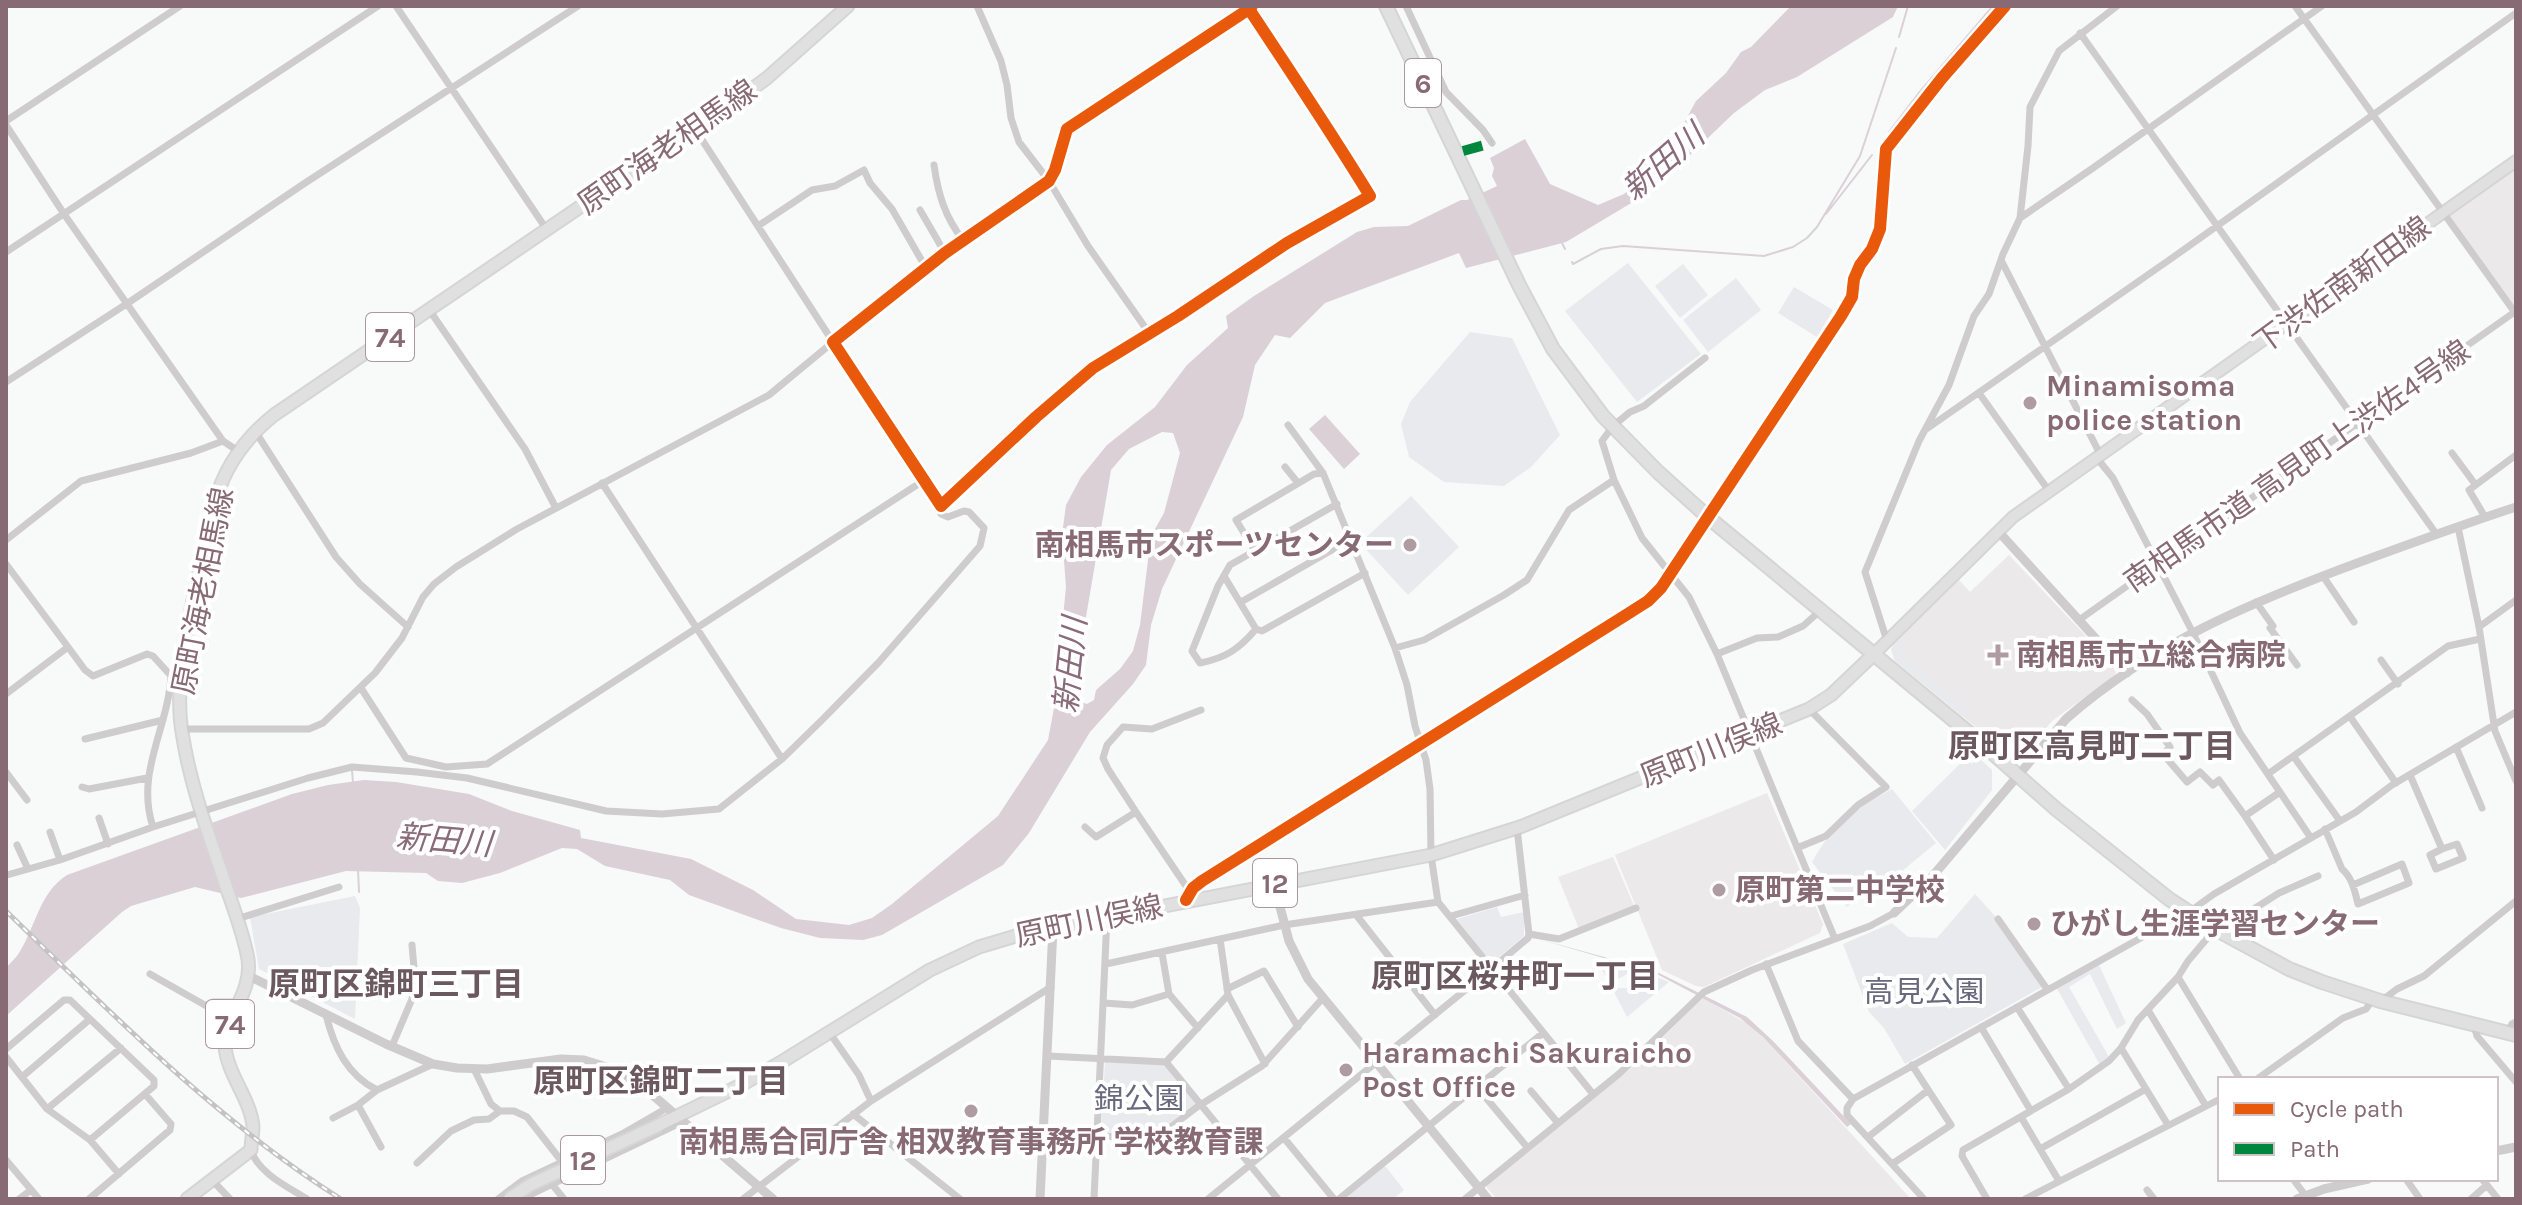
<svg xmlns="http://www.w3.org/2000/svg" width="2522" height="1205" viewBox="0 0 2522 1205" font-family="Karla,'Noto Sans JP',sans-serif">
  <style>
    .built { fill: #ebe9ea }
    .green { fill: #e9eaed }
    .water { fill: #dad0d6; fill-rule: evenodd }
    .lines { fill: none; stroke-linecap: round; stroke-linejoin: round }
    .stream { stroke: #dad0d6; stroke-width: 2 }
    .secondary-casing { stroke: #d6d5d5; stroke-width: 14 }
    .primary-casing { stroke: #d6d5d6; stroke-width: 15 }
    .trunk-casing { stroke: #d6d5d5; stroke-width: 16 }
    .minor { stroke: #cecccd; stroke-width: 7 }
    .tertiary { stroke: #cecccd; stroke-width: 9 }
    .secondary { stroke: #e1e0e0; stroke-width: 10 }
    .primary { stroke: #e1e0e0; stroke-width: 11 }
    .trunk { stroke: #e1e0e0; stroke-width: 12 }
    .rail-casing { stroke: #c5c2c3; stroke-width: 5 }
    .rail { stroke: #fff; stroke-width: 2; stroke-dasharray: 6; stroke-linecap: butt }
    .primary-bridge-casing { stroke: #d6d5d6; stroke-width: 15; stroke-linecap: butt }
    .primary-bridge { stroke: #e1e0e0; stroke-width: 11 }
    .quiet { stroke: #00873e; stroke-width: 10; stroke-dasharray: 20 10; stroke-linecap: butt }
    .cycleway-casing { stroke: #fff; stroke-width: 17 }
    .cycleway { stroke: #e8590c; stroke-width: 12 }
    .poi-dot { fill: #af9ca3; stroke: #fff; stroke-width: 3 }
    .labels { text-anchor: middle; stroke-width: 8; stroke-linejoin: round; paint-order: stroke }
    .shield { fill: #fff; stroke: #ab979e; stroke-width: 2 }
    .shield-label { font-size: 28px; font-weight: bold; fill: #876a74 }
    .street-label { font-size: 30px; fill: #876a74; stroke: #fff }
    .poi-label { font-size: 30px; font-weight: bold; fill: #876a74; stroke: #fff; text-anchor: start }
    .park-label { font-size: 30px; fill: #69697e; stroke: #fff }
    .water-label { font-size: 32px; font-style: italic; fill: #896b7a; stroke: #fff }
    .neighbourhood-label { font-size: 32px; font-weight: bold; fill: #6c585f; stroke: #fff }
  </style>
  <rect width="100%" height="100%" fill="#f8f9f9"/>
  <path class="built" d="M2516 169V309L2449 217Z
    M2009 555 2104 655 2116 672 2115 675 2052 721 2024 754 2010 755 1895 661 1891 650 1893 645 1949 588 1959 580 1970 592Z
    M1767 793 1823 924 1820 933 1704 987 1696 986 1662 970 1615 855Z
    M1613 857 1635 908 1579 929 1558 877Z
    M1703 998 1748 1024 1763 1037 1911 1199H1497L1487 1188V1183L1628 1071Z"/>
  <path class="green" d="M1628 263 1701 354 1637 402 1565 311Z
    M1683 264 1708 295 1680 318 1655 286Z
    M1736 278 1761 310 1708 352 1683 320Z
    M1794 287 1833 310 1817 337 1778 313Z
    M1470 332 1512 338 1560 435 1531 467 1504 486 1444 482 1409 457 1401 424 1410 402Z
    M1411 496 1459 547 1408 595 1360 543Z
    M1897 642 1903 643 1904 654 1967 710 1962 716 1894 659 1892 647Z
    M1978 757 1992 770V790L1945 850 1912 811 1966 758 1972 764Z
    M1892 789 1936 843 1884 886 1879 881 1847 907 1812 862C1833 825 1855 809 1892 789Z
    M1975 894 1995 916 2042 987 1905 1064 1884 1028 1869 1012 1843 944 1892 923 1908 937 1937 938Z
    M355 896 360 908 355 1019 259 969 250 917Z
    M1497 907 1501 917 1524 912V936L1493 962H1490L1457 919Z
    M1594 959 1636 969 1611 983Z
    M2098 963 2126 1023 2117 1029 2090 974 2069 987 2109 1057 2100 1065 2056 987Z
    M1637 969 1669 982 1627 1017 1612 988H1627L1641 977Z
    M1105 1062 1166 1065 1196 1103 1195 1106 1159 1132 1137 1135 1103 1133 1101 1131Z
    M1383 1166 1386 1167 1404 1190 1393 1199H1349L1348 1196Z"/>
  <path class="water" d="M1791 6H1898L1893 17 1797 77 1765 90 1734 113 1665 179 1633 202 1566 242 1466 268 1459 253 1325 303 1290 338 1275 335 1255 365 1243 417 1162 589 1151 625 1146 665 1133 684 1090 732 1029 833 1003 865 882 935 863 940 820 938 781 928 689 895 670 880 605 866 577 849 562 848 500 873 462 883 438 881 426 873 346 871 241 898 195 887 131 906 122 912 6 1016V968C10 963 16 958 19 953 36 926 39 893 67 875L292 794 328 785 364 780 396 782 469 794 512 811 580 830 581 838 691 859 753 890 796 919 849 925 872 918 892 904 998 816 1048 740 1054 708 1066 587 1062 535 1066 505 1081 477 1107 445 1155 407 1187 365 1228 328 1226 316 1254 296 1357 232 1374 227 1408 226 1461 200H1467L1497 186 1492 176 1494 168 1490 158 1525 139 1550 184 1598 205 1624 194 1663 161 1696 101 1726 73 1741 52 1751 47ZM1162 432 1173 433 1180 453 1164 513 1151 536 1140 625 1133 651 1120 669 1096 690 1094 700 1087 704 1072 699 1111 470 1129 449Z
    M1325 415 1360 454 1344 469 1309 429Z
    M1535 938 1655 971 1747 1017 1773 1041 1851 1124 1847 1127 1763 1037 1740 1018 1655 973Z"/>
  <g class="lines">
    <path class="stream" d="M1899 37 1908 6
      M1889 132 1918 94 1993 6
      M1826 214 1872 155
      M1561 241 1565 249
      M1572 262 1573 264 1601 249 1623 246 1764 256 1793 247 1807 238 1817 227 1860 156 1896 48
      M352 770 353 783
      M358 869 359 892"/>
    <defs>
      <path id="secondary" d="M1874 654 2013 517 2516 161"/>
      <path id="primary" d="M659 1125 743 1084 783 1061 930 970 979 947 1029 932 1431 855 1520 827 1809 709 1831 695 1874 654
        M187 1199 251 1150C251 1142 253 1134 253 1126 250 1098 227 1074 225 1046 223 1017 253 995 248 959 244 936 235 912 227 889 210 838 190 786 182 732 171 665 201 573 214 505 224 467 244 439 274 415L733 103 767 78 848 6"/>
      <path id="trunk" d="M1386 6 1519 285 1553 349 1603 416 1658 472 1709 518 1980 742 2056 809 2169 899 2215 929 2289 969 2322 982 2380 1001 2516 1035"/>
    </defs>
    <use href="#secondary" class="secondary-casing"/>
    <use href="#primary" class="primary-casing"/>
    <use href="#trunk" class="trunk-casing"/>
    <path class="minor" d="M396 6 547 230
      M977 6 1001 61 1007 85 1011 118 1019 142 1049 181 1088 246 1149 333
      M1247 6 1249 9C1290 71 1331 132 1370 196L1287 243 1178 316 1093 368 1036 417 941 506 833 342 945 253 1049 181 1055 170 1067 129 1249 9 1252 6
      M1406 6 1446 92 1483 130 1492 143
      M2295 6 2516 314
      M2080 33 2437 535
      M6 121 180 6
      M6 125 64 214 223 441
      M934 165C938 194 945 217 963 240
      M920 210 945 253
      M2020 218 2093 168 2322 6
      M758 226 812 190 835 186 864 170 870 183 892 209 926 268
      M6 252 378 6
      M2001 260 2100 454
      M430 311 525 449 556 508
      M6 382 128 303 305 183 578 6
      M1979 393 2049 491
      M1619 421 1630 412 1644 406 1705 358
      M1288 425 1323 473 1395 648 1407 685 1415 726 1426 760 1430 789 1431 855 1438 902 1593 1094
      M1925 430 2172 258 2516 13
      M255 431 336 557 360 584 408 627
      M2452 453 2475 484
      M2096 457 2113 478 2192 631 2240 733 2311 838
      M1285 467 1298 483
      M602 483 782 759
      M2485 517 2469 490 2516 455
      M2458 527 2479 627 2495 731 2516 781
      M6 540 81 481 191 453 223 441 238 451
      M1255 551 1236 520 1314 474 1323 473
      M6 564 68 647 6 694
      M1224 576 1256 629 1262 631 1365 573
      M2323 576 2354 622
      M1241 602 1351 539
      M2256 602 2273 626
      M2079 620 2516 311
      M2479 627 2516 600
      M2270 628 2297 665
      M1256 629C1239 649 1226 658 1200 663L1192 651 1218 586 1230 565 1337 504
      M1887 641 1865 572 1919 441 1949 385 1974 316 1989 294 2003 254 2020 218 2028 146 2030 107 2059 51 2117 6
      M68 647 85 670 93 676 147 654 153 656 173 678
      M1395 648 1424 640 1504 595 1527 580 1569 510 1614 480
      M1717 654 1757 638 1778 637 1803 626 1821 610
      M2381 660 2398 684
      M171 676C168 729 135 773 153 827L308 778 352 767 417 772 467 778 606 811 662 814 719 809 782 759 822 720 879 662 980 546 984 528 969 512 964 511 948 517 941 514 938 505
      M361 688 406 758 446 767 487 764 923 481
      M2132 700 2147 714 2170 747 2163 754 2187 782 2200 772 2213 785 2219 780 2245 816
      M2351 718 2396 783
      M181 729H309L323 723 375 673 402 638 423 597 434 584 456 567 517 529 769 395 833 342 695 129
      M85 739 163 720
      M2456 747 2482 808
      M2294 757 2340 821
      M6 772 27 800
      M2268 774 2448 646 2480 639
      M2410 775 2442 849 2430 855 2436 869 2463 858 2457 844 2442 849
      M82 787 89 789 147 778
      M99 818 108 844
      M1085 827 1096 837 1136 812
      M1517 828 1529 934
      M2325 829 2342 869C2352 877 2355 892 2358 904L2409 883 2402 864 2353 885
      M50 832 60 860
      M17 845 28 869
      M1797 848 1826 836 1858 805 1886 787 1809 709
      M2274 860 2245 816 2280 792
      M7 875 60 860 153 827
      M1187 894 1188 889 1136 812 1108 769 1103 758 1107 745 1123 727 1152 729 1201 710
      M1186 900 1193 888 1202 881 1626 615 1648 601 1661 588 1841 316 1852 297 1854 279 1860 265 1872 249 1880 229 1886 149 1942 78 2005 6
      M2189 912 2214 894 2356 812 2392 785 2516 712
      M1357 916 1435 1015
      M1451 916 1525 895
      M237 919 339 887
      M1998 919 2047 989
      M1529 934 1559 939 1636 908
      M2222 934 2227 926 2279 893 2318 876
      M1220 939 1228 995 1265 1064
      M1835 939 1870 926 1894 913
      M1162 953 1169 994 1198 1028
      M1106 964 1284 925 1438 902
      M1766 964 1798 1041 1853 1099 1847 1108V1115L1924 1199
      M150 974 210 1008 213 1002H240
      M2178 977 2240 1079
      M1227 989 1264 971 1298 1027
      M2381 1001 2397 989 2424 976 2516 901
      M1104 1003 1132 1005 1169 994
      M2017 1007 2069 1089
      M210 1008 224 1038
      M2148 1010 2206 1106
      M326 1015C334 1047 347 1075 377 1090
      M2474 1025 2477 1036 2516 1082
      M1981 1027 2031 1111
      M829 1032 859 1075 871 1101
      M2507 1033 2512 1024 2516 1022
      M392 1046 412 999 415 979 412 945
      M2121 1048 2168 1125
      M6 1049 64 1000H70L154 1080V1086L90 1140
      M1048 1056 1166 1062 1228 995
      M6 1057 47 1109 90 1140 119 1174
      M550 1060 573 1089
      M1166 1062 1278 1199
      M474 1069 491 1104 500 1111H514L527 1117 563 1163
      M22 1077 90 1019
      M2257 1079 2343 1018 2366 1009 2373 999
      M1477 1087 1527 1147
      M1531 1091 1558 1123
      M1853 1099 2162 926 2183 909
      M358 1105 381 1147
      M47 1109 121 1048
      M853 1114 960 1199
      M2021 1117 2059 1181
      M333 1118 358 1105 377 1090 433 1064
      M1097 1136 1143 1138 1163 1133 1197 1107 1262 1066 1322 999
      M1868 1137 1927 1091
      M1284 1138 1334 1199
      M2040 1149 2146 1089
      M251 1150C258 1173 288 1187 307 1199
      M6 1160 39 1199
      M417 1163 451 1131 474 1120 489 1119 500 1111
      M1892 1164 1951 1125 1912 1065
      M211 1179 230 1199
      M2293 1179 2305 1195
      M2406 1179 2420 1199
      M2482 1179 2498 1199
      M551 1183 564 1199
      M2147 1190 2154 1199
      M19 1199 31 1190
      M89 1199 170 1130 171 1124 145 1094
      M498 1199 522 1181 622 1134 667 1108
      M521 1199 684 1121
      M743 1199 871 1101 1051 987
      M1094 1199 1107 917
      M1208 1199 1496 965 1528 938 1529 934
      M1339 1199 1543 1033
      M1465 1199 1620 1073 1704 992 1752 970 1835 939 1717 654 1689 597 1642 538 1614 480 1602 441 1610 430
      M1987 1199 1962 1156 1963 1150 2069 1089 2109 1061 2121 1048 2138 1020 2178 977 2188 961 2215 929
      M2025 1199 2220 1099
      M2471 1199 2487 1185"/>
    <path class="tertiary" d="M1998 531 2127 673
      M1274 884 1289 941 1308 979 1488 1199
      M1894 913 1931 878 2066 719C2154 642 2252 602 2360 562 2412 543 2464 524 2516 507
      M249 976 386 1044 433 1064 457 1068 487 1069 561 1059 584 1060 616 1070 655 1097 773 1199
      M2496 1151 2516 1147
      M1040 1199 1053 928
      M2297 1199 2324 1189 2368 1179"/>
    <use href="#secondary" class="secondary"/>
    <use href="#primary" class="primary"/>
    <use href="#trunk" class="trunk"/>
    <defs>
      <path id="rail" d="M6 911C112 1014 216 1120 341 1199"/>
    </defs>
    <use href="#rail" class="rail-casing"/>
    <use href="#rail" class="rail"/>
    <defs>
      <path id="primary-bridge" d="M509 1199 530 1185 659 1125"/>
    </defs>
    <use href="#primary-bridge" class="primary-bridge-casing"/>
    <use href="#primary-bridge" class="primary-bridge"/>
    <path class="quiet" d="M1463 151 1492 143"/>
    <defs>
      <path id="cycleway" d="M1247 6 1249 9C1290 71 1331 132 1370 196L1287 243 1178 316 1093 368 1036 417 941 506 833 342 945 253 1049 181 1055 170 1067 129 1249 9 1252 6
        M1186 900 1193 888 1202 881 1626 615 1648 601 1661 588 1841 316 1852 297 1854 279 1860 265 1872 249 1880 229 1886 149 1942 78 2005 6"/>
    </defs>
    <use href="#cycleway" class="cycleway-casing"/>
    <use href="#cycleway" class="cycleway"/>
  </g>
  <g class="poi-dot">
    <circle cx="2030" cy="403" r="8"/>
    <circle cx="1410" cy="545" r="8"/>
    <path d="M1994 643h8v8h8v8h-8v8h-8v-8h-8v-8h8z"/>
    <circle cx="1719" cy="890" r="8"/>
    <circle cx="2034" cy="924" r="8"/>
    <circle cx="1346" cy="1070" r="8"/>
    <circle cx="971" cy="1111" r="8"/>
  </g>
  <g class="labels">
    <g class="shield">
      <rect x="1405" y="59" width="36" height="48" rx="6"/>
      <rect x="366" y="313" width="48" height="48" rx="6"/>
      <rect x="1253" y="859" width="44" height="48" rx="6"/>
      <rect x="206" y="1000" width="48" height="48" rx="6"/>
      <rect x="561" y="1136" width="44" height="48" rx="6"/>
    </g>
    <g class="shield-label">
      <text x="1423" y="93">6</text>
      <text x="390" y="347">74</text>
      <text x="1275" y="893">12</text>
      <text x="230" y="1034">74</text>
      <text x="583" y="1170">12</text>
    </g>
    <g class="street-label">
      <text transform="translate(667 147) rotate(-35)" y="10">原町海老相馬線</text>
      <text transform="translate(2342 285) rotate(-36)" y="10">下渋佐南新田線</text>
      <text transform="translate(2297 466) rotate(-35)" y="10">南相馬市道 高見町上渋佐4号線</text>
      <text transform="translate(203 591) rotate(-79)" y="10">原町海老相馬線</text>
      <text transform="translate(1711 750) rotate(-22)" y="10">原町川俣線</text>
      <text transform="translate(1089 921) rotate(-12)" y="10">原町川俣線</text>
    </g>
    <g class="poi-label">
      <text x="2046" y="396">Minamisoma<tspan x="2046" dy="34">police station</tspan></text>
      <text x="1394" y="555" text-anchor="end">南相馬市スポーツセンター</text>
      <text x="2016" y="665">南相馬市立総合病院</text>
      <text x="1735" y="900">原町第二中学校</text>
      <text x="2050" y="934">ひがし生涯学習センター</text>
      <text x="1362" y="1063">Haramachi Sakuraicho<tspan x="1362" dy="34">Post Office</tspan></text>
      <text x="971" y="1152" text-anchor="middle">南相馬合同庁舎 相双教育事務所 学校教育課</text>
    </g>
    <g class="park-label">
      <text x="1924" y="1002">高見公園</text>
      <text x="1139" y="1109">錦公園</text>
    </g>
    <g class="water-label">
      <text transform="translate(1663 162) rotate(-41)" y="11">新田川</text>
      <text transform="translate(1070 665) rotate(-84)" y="11">新田川</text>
      <text transform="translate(444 840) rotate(5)" y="11">新田川</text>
    </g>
    <g class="neighbourhood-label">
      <text x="2092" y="757">原町区高見町二丁目</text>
      <text x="1515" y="987">原町区桜井町一丁目</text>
      <text x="396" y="995">原町区錦町三丁目</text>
      <text x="661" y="1092">原町区錦町二丁目</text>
    </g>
  </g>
  <rect width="2522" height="1205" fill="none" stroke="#876a74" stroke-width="16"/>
  <rect x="2218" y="1077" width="280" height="104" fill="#ffffff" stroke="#cfc3c7" stroke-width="2"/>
  <rect x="2234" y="1103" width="40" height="12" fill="#e8590c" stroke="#cfc3c7" stroke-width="2"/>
  <text x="2290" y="1117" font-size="24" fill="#876a74">Cycle path</text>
  <rect x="2234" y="1143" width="40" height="12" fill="#00873e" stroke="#cfc3c7" stroke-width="2"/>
  <text x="2290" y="1157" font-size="24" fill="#876a74">Path</text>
</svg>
